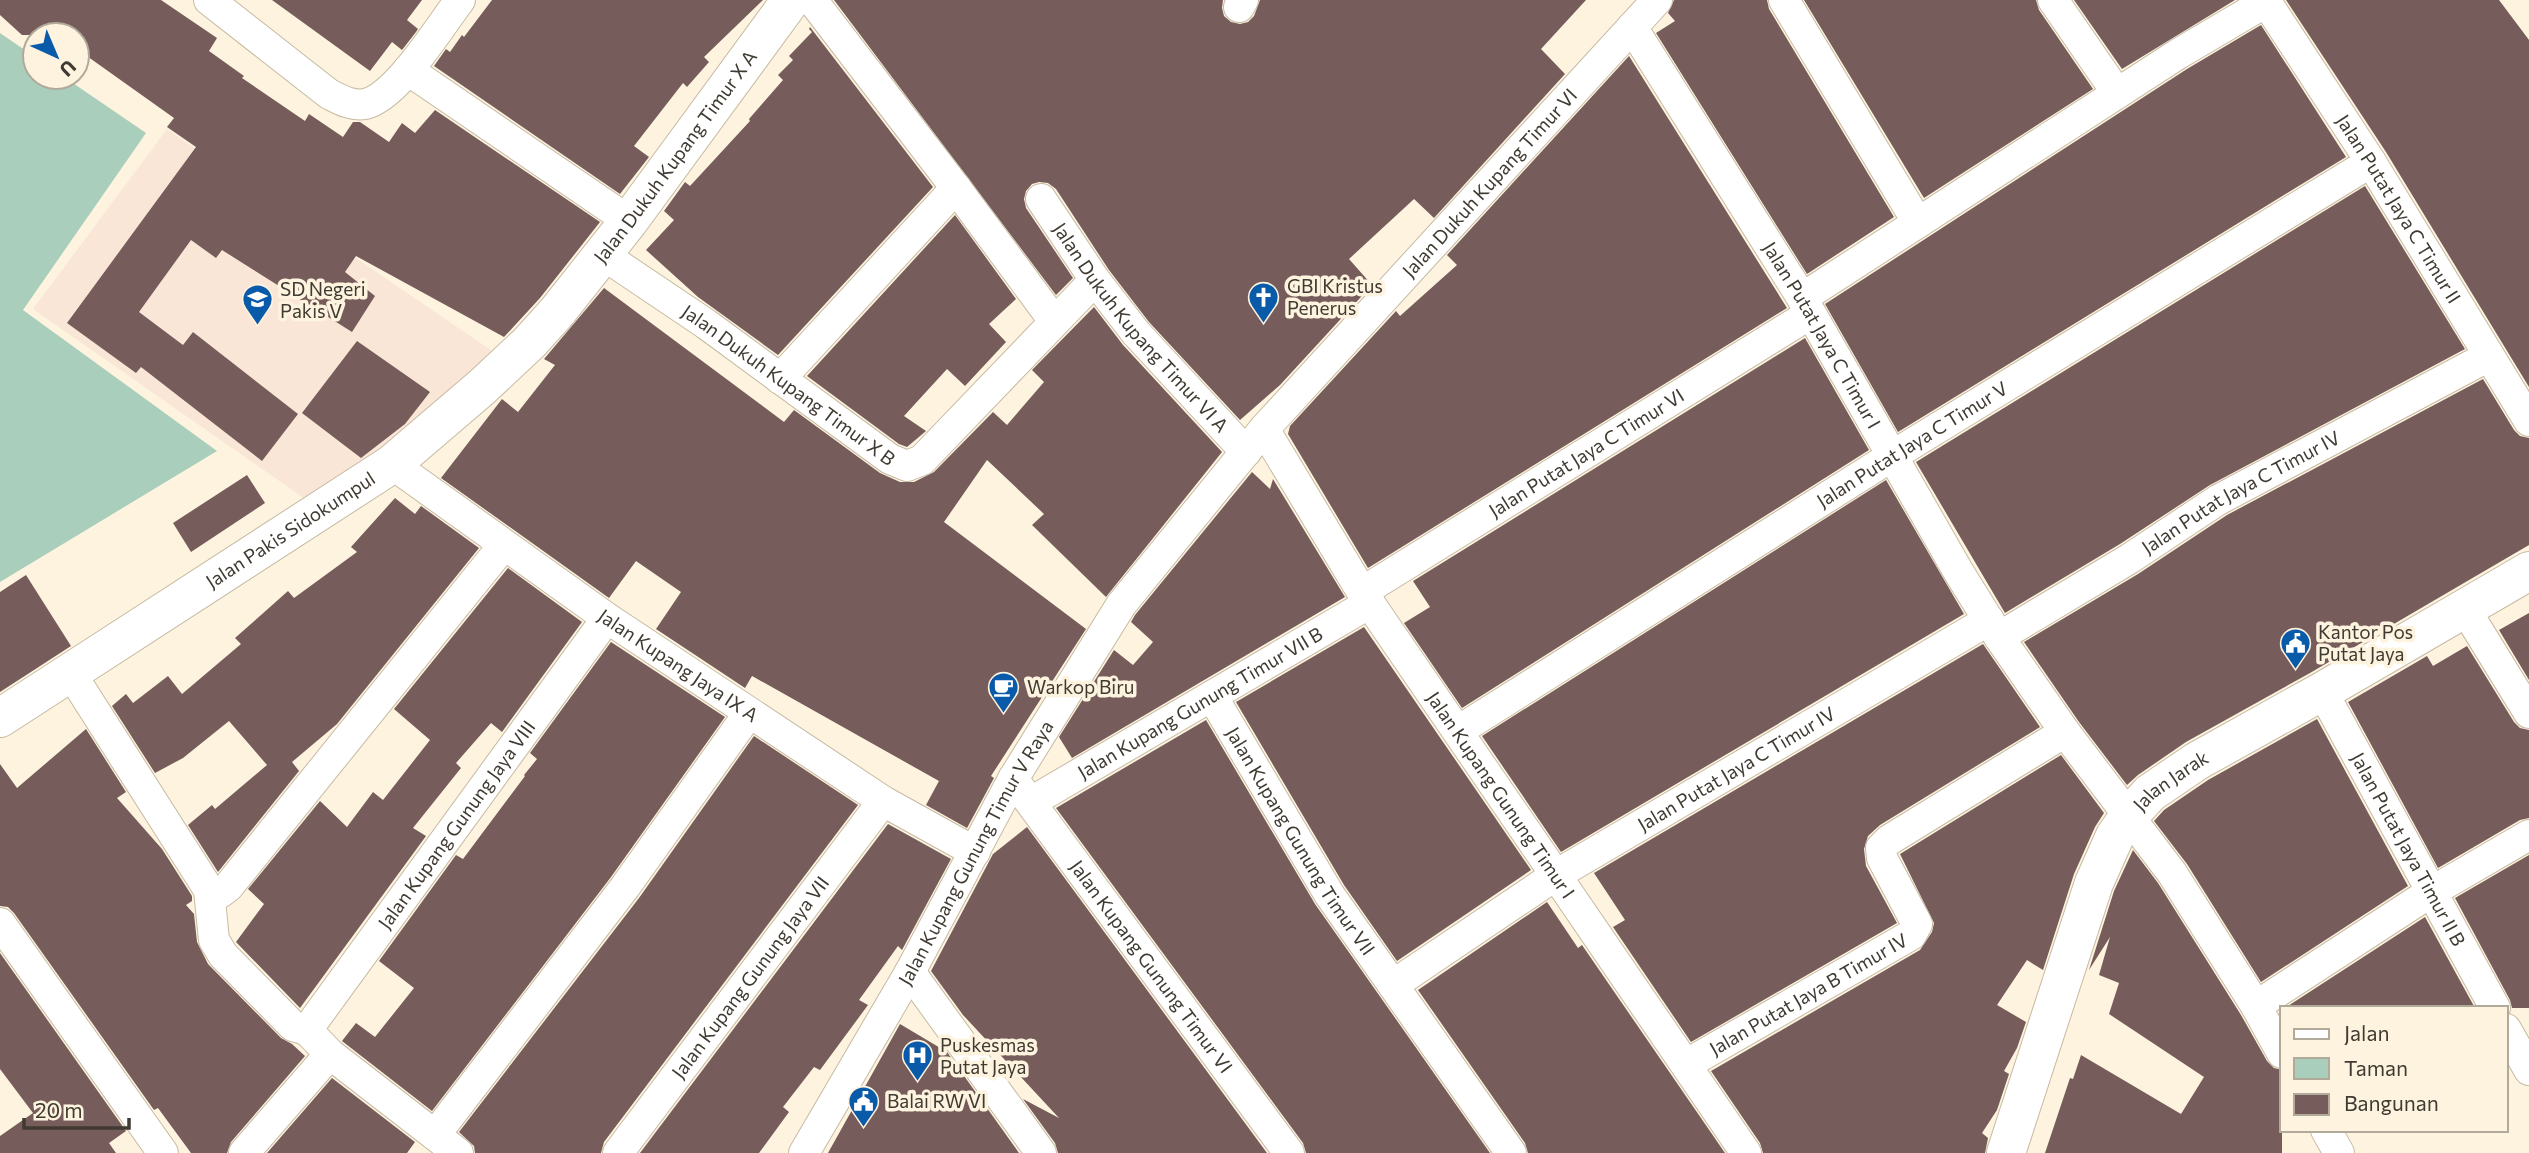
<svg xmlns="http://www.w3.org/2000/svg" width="2529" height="1153" viewBox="0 0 2529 1153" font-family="Commissioner,sans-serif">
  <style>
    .education { fill: #fae6d7 }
    .green { fill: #a9cfbc }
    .building { fill: #765c5a }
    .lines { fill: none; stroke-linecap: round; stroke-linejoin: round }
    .minor-casing { stroke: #c6baa2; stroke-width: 32 }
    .tertiary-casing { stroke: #c6baa2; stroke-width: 40 }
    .minor { stroke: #fff; stroke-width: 30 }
    .tertiary { stroke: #fff; stroke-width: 38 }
    .labels { text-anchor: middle; stroke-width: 7; stroke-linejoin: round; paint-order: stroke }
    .street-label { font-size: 19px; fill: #403b32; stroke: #fdf3df }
    .poi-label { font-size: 19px; fill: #403b32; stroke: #fdf3df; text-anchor: start }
  </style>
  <rect width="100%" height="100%" fill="#fdf3df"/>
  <path class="education" d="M167 129 498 355 328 515 33 309Z"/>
  <path class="green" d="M0 33 35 57V77H64L146 133 23 310 217 451 0 582Z"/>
  <path class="building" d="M0 0H161L217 38 209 51 244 76 242 78 305 121 309 114 343 137 353 122H360L389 142 402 123 415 133 435 110 600 222 540 298 504 337 356 256 345 272 375 296 352 332 222 250 216 258 191 240 139 312 183 345 193 332 298 414 262 461 141 367 136 373 67 323 196 147 167 127 174 118 77 49V35H22L0 15Z
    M272 0H422L407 20 418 29 416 32 402 50 392 42 370 71Z
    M492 0H763L704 57 709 62 687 87 683 83 634 146 649 157 620 194 434 66 446 49 450 52 462 35 464 37Z
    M834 0H1223L1222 8 1224 16 1231 22 1240 24 1248 22 1254 16 1260 0H1586L1541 49 1565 74 1434 218 1414 199 1349 259 1372 285 1280 385 1240 420 1149 322 1109 270 1056 189 1048 183 1039 182 1032 184 1026 191 1024 199 1026 208 1073 278 1056 295Z
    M1674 0H1767L1769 9 1894 217 1807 274 1656 33 1675 21 1668 13Z
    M1804 0H2036L2039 10 2093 89 1924 198Z
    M2074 0H2235L2122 69Z
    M2286 0H2499L2529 40V387L2386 152Z
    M2261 25 2346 157 1898 432 1825 304 2187 69Z
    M810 27 933 187 778 355 698 297 646 250 674 220 664 211 685 182 690 186 750 121 749 119 783 80 778 75 793 60 789 56 812 32 809 29Z
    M1629 56 1787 308 1368 568 1288 434 1290 426 1396 311 1400 316 1457 265 1447 255Z
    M2365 186 2465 349 2210 485 2120 544 2005 613 1916 462Z
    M955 215 1016 299 989 324 1006 342 965 386 947 369 904 416 926 431 907 447 899 444 807 376Z
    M604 288 784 422 794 410 880 473 900 482H914L934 472 993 412 1007 425 1044 382 1032 370 1094 307 1123 345 1222 452 1106 597 1032 525 1044 514 987 460 944 522 1086 629 991 776 994 778 967 828 926 805 939 781 752 676 745 688 656 629 681 592 636 561 609 598 441 478 502 399 518 412 555 365 544 359Z
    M1805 338 1869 450 1462 708 1404 623 1430 607 1413 581Z
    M357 341 430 392 405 424 361 458 302 413Z
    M2483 379 2514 430 2520 436 2529 438V545L2310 673 2186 742 2138 775 2127 785 2079 722 2024 642 2138 574 2227 515Z
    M1252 472 1270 489 1273 479 1345 597 1072 758 1059 737 1114 650 1133 665 1153 642 1131 622 1135 615Z
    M247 475 265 503 191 552 173 523Z
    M1886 480 1964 614 1561 852 1482 736Z
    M395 498 415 514 421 506 479 548 337 724 292 762 299 771 218 872 188 825 212 805 215 809 267 765 229 721 183 758 155 773 112 706 126 694 133 703 168 676 182 694 241 644 235 638 288 591 294 598 357 552 351 547Z
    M508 568 582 622 502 732 491 723 456 763 461 768 413 828 426 836 300 1008 236 942 264 904 248 889 320 801 347 827 373 792 383 800 430 740 394 709Z
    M26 575 71 646 0 692V592Z
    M2529 613V680L2499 630Z
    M1364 627 1531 870 1397 961 1344 885 1236 702Z
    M611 642 725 717 611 877 432 1111 342 1041 356 1023 375 1037 414 988 379 961 456 855 463 859 525 776 524 775 537 759 530 753Z
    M1983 644 2040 727 1880 825 1868 836 1864 849 1866 866 1897 923 1691 1042 1613 927 1625 920 1594 873Z
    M2467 646 2514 722 2520 728 2529 730V818L2520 820 2438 868 2348 702 2427 656 2433 666Z
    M2317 719 2408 886 2261 982 2187 864 2154 821 2164 810 2208 780Z
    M1206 720 1315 904 1490 1153H1306L1303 1143 1056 808Z
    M86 729 126 792 117 798 162 849 192 896V901L186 905 194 914 197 942 208 964 281 1038 292 1044 305 1056 231 1142 227 1153H191L158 1108 154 1110 14 913 8 907 0 906V764L17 788Z
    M754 736 858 805 604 1142 601 1153H475L474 1146 459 1132 639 898Z
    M2061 755 2104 813 2095 827 2074 874 2043 970 2027 960 1997 1005 2026 1022 2017 1048 2004 1071 2009 1074 1997 1110 1982 1133 1988 1138 1985 1153H1763L1760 1143 1711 1071 1920 950 1932 932 1934 923 1900 854Z
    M888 824 951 859 902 950 898 946 859 1000 868 1005 820 1070 814 1067 783 1107 789 1112 759 1153H640Z
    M1027 827 1267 1153H1058L1055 1143 1023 1099 1059 1118 963 1015 931 971 993 854Z
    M2133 850 2158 883 2241 1015 2267 1061 2274 1068 2282 1070V1153H2045L2070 1078 2073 1079 2081 1055 2181 1114 2204 1077 2109 1014 2119 983 2099 975 2110 937 2089 970 2114 891Z
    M2529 855V1008H2512L2510 1000 2455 898Z
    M1547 902 1578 948 1582 945 1725 1153H1528L1525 1143 1418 990Z
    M2425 917 2475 1008H2285Z
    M0 953 126 1131 109 1143 116 1153H0V1136L33 1113 0 1069Z
    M900 1024 947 1052 1019 1153H828Z
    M332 1078 415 1142 407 1153H267Z"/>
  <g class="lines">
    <defs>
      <g id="minor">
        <path d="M209 0 329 94C341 100 351 106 365 104 397 97 440 26 460 0"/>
        <path d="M812 0 956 188 1054 321"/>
        <path d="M1784 0 1918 223"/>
        <path d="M2053 0 2117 93"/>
        <path id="s1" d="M2265 0 2371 162 2529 421"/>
        <path d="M1239 7 1243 0"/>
        <path id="s2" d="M1632 27 1802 298 1958 571 1999 637 2065 732 2172 873 2256 1006 2282 1053"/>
        <path d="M408 70 629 221"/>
        <path id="s3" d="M1041 199 1095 280 1136 333 1246 452"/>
        <path id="s4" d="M602 254 706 324 890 459 907 466 922 460 1095 280"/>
        <path d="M1802 298 2178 54 2266 2"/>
        <path d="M780 379 956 188"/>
        <path id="s5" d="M1264 429 1362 592 1746 1153"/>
        <path id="s6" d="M392 464 607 618 883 801 975 852"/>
        <path id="s7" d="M1362 592 1810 314"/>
        <path d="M2465 609 2529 713"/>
        <path id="s8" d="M1999 637 2129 559 2218 500 2489 356"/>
        <path d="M70 672 209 890 214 940 223 955 293 1026 307 1030"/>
        <path id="s9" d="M2321 692 2327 700 2495 1008"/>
        <path id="s10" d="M1212 696 1329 894 1511 1153"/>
        <path id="s11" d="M1458 731 1892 456 2371 162"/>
        <path id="s12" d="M1013 779 1289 1153"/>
        <path id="s13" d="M1031 802 1370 603"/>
        <path d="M209 890 215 894 220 893 228 887 503 546"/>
        <path d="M0 923 163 1153"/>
        <path d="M910 972 1041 1153"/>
        <path id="s14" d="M1393 985 1556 875 1989 620"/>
        <path d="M2256 1006 2431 892 2529 835"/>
        <path d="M2506 1029 2529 1070"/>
        <path id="s15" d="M307 1030 607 618"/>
        <path d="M307 1030 330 1054 458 1153"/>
        <path id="s16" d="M1687 1064 1911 935 1917 924 1882 858 1881 848 1889 840 2065 732"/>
        <path d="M2326 1130 2339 1153"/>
        <path d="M435 1135 625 887 749 713"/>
        <path d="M244 1153 330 1054"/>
        <path id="s17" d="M618 1153 883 801"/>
        <path id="s18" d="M804 1153 910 972 1013 779 1121 605 1264 429 1657 0"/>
      </g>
      <g id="tertiary">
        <path id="s19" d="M0 718 392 464 482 387 529 343 557 312 629 221 791 0"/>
        <path id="s20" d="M2006 1153 2094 883 2115 836 2129 816 2150 793 2197 761 2321 692 2529 571"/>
      </g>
    </defs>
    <use href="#minor" class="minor-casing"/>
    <use href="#tertiary" class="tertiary-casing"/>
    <use href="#minor" class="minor"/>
    <use href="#tertiary" class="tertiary"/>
  </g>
  <defs>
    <symbol id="church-pin" viewBox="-11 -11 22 30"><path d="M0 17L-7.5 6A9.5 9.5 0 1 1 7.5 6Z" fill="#095aa8" stroke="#fdf3df"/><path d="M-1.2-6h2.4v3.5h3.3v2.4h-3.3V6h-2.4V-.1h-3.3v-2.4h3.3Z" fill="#fff"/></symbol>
    <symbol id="school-pin" viewBox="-11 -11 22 30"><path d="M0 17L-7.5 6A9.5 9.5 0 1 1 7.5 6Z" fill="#095aa8" stroke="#fdf3df"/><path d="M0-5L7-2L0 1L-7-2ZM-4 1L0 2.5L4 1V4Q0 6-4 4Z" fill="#fff"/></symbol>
    <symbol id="civic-pin" viewBox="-11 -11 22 30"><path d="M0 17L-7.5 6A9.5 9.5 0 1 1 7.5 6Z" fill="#095aa8" stroke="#fdf3df"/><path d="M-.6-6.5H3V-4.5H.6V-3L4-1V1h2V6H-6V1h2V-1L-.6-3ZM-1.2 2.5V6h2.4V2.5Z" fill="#fff"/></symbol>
    <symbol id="cafe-pin" viewBox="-11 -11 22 30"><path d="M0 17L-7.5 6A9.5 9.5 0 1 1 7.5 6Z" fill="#095aa8" stroke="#fdf3df"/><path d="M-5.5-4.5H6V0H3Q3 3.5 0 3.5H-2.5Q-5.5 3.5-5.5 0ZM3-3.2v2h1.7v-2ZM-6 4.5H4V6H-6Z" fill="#fff"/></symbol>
    <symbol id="hospital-pin" viewBox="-11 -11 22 30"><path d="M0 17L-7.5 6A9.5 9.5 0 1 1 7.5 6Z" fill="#095aa8" stroke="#fdf3df"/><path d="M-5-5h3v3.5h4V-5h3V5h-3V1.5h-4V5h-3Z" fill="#fff"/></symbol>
  </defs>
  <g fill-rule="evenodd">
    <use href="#church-pin" x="1246" y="280" width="35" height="47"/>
    <use href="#school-pin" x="240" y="282" width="35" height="47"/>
    <use href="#civic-pin" x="2278" y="626" width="35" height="47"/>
    <use href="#cafe-pin" x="986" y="670" width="35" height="47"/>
    <use href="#hospital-pin" x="900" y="1038" width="35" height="47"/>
    <use href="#civic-pin" x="846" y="1084" width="35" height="47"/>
  </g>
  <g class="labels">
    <g class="street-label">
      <text dy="7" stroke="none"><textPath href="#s19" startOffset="887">Jalan Dukuh Kupang Timur X A</textPath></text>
      <text dy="7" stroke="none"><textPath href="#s18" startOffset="1194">Jalan Dukuh Kupang Timur VI</textPath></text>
      <text dy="7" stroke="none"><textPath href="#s1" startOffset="248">Jalan Putat Jaya C Timur II</textPath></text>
      <text dy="7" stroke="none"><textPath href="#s3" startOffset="163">Jalan Dukuh Kupang Timur VI A</textPath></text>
      <text dy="7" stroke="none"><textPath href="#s2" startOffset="362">Jalan Putat Jaya C Timur I</textPath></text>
      <text dy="7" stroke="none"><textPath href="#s4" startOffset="228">Jalan Dukuh Kupang Timur X B</textPath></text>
      <text dy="7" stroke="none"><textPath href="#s11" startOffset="537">Jalan Putat Jaya C Timur V</textPath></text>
      <text dy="7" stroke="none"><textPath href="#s7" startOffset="264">Jalan Putat Jaya C Timur VI</textPath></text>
      <text dy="7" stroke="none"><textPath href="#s8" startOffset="282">Jalan Putat Jaya C Timur IV</textPath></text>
      <text dy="7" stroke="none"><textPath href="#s19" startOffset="346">Jalan Pakis Sidokumpul</textPath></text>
      <text dy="7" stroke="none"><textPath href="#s6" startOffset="350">Jalan Kupang Jaya IX A</textPath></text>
      <text dy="7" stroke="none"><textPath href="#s13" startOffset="196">Jalan Kupang Gunung Timur VII B</textPath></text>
      <text dy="7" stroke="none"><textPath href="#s14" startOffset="406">Jalan Putat Jaya C Timur IV</textPath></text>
      <text dy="7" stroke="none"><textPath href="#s20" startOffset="415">Jalan Jarak</textPath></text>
      <text dy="7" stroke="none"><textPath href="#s5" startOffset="436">Jalan Kupang Gunung Timur I</textPath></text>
      <text dy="7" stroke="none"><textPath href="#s15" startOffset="254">Jalan Kupang Gunung Jaya VIII</textPath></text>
      <text dy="7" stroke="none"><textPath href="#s10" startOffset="170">Jalan Kupang Gunung Timur VII</textPath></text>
      <text dy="7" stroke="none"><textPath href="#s9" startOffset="180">Jalan Putat Jaya Timur II B</textPath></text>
      <text dy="7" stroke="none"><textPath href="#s18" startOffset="346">Jalan Kupang Gunung Timur V Raya</textPath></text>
      <text dy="7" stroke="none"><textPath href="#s12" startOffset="233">Jalan Kupang Gunung Timur VI</textPath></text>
      <text dy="7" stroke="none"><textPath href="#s17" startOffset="220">Jalan Kupang Gunung Jaya VII</textPath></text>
      <text dy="7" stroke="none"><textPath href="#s16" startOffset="140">Jalan Putat Jaya B Timur IV</textPath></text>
    </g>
    <g class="poi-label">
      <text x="1287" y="293">GBI Kristus<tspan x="1287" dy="22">Penerus</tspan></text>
      <text x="280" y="296">SD Negeri<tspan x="280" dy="22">Pakis V</tspan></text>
      <text x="2318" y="639">Kantor Pos<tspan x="2318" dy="22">Putat Jaya</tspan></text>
      <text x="1027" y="694">Warkop Biru</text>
      <text x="940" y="1052">Puskesmas<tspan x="940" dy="22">Putat Jaya</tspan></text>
      <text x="887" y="1108">Balai RW VI</text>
    </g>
  </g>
  <rect x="2280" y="1006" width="228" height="126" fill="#fdf3df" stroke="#b1a99a" stroke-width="2"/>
  <rect x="2294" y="1029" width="35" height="10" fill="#ffffff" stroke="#b1a99a" stroke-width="2"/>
  <text x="2344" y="1041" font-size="21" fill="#403b32">Jalan</text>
  <rect x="2294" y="1058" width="35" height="21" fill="#a9cfbc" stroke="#b1a99a" stroke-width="2"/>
  <text x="2344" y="1076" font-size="21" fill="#403b32">Taman</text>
  <rect x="2294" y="1094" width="35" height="21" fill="#765c5a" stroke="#b1a99a" stroke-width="2"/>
  <text x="2344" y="1111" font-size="21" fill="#403b32">Bangunan</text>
  <g transform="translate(56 56) rotate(136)"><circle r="33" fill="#fdf3df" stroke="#b1a99a" stroke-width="2"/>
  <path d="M0-5L12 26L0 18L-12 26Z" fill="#095aa8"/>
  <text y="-10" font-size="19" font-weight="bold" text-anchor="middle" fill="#403b32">U</text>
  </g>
  <path d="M24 1118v10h105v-10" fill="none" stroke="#403b32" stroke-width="3.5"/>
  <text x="35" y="1118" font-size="21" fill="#403b32" stroke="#fdf3df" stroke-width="5" paint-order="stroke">20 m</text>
</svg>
